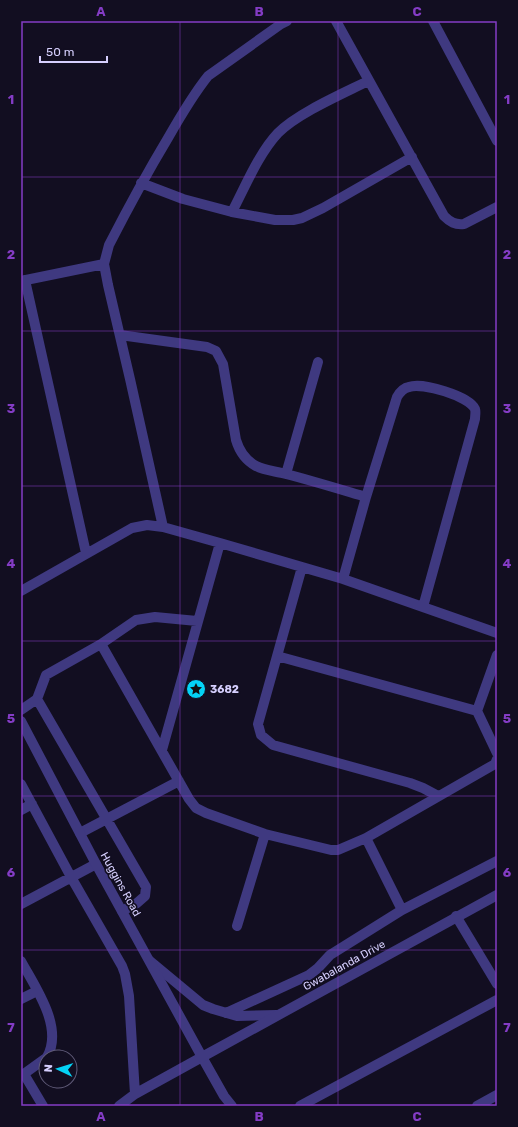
<svg xmlns="http://www.w3.org/2000/svg" width="518" height="1127" viewBox="0 0 518 1127" font-family="Rubik,sans-serif">
  <style>
    .lines { fill: none; stroke-linecap: round; stroke-linejoin: round }
    .minor { stroke: #3f3980; stroke-width: 10 }
    .tertiary { stroke: #3f3980; stroke-width: 10 }
    .grid { fill: none; stroke: #843cc5; stroke-width: 1; stroke-opacity: 0.55 }
    .labels { text-anchor: middle; stroke-width: 3.5; stroke-linejoin: round; paint-order: stroke }
    .poi-label { font-size: 11px; font-weight: bold; fill: #d6cffe; stroke: #120e21; text-anchor: start }
    .street-label { font-size: 11px; fill: #d6cffe; stroke: #120e21 }
    .neatline { fill: none; stroke: #843cc5; stroke-width: 1.5 }
    .grid-label { font-size: 13px; text-anchor: middle; font-weight: bold; fill: #843cc5 }
  </style>
  <rect width="100%" height="100%" fill="#120e21"/>
  <g class="lines">
    <path class="minor" d="M336 21 444 216C450 222 455 225 464 224L497 207
      M433 21 497 141
      M141 183 183 199 232 212 275 220H293L302 218 323 208 412 157
      M232 212C245 187 259 153 278 133 298 113 342 94 368 81
      M25 280 86 553
      M21 281 104 264
      M120 335 207 347 216 351 223 364 236 440C239 450 245 460 256 466 265 471 276 471 286 474 313 481 339 489 366 497
      M286 474 318 362
      M163 527 130 379 108 285 104 264 109 245C128 208 147 173 168 138 180 117 192 96 208 76L281 24 287 21
      M302 567 258 724 261 735 273 745 410 783 423 788 438 796
      M343 579 366 497 397 397C400 392 403 388 409 387 422 382 469 396 475 409 476 412 475 416 475 419L423 607
      M21 591 132 528 147 525 163 527 220 543 343 579 497 633
      M101 644 189 799 196 808 206 813 265 834 331 850H338L366 838 495 764 497 759
      M497 655 477 711 497 753
      M277 656 477 711
      M37 699 146 887 145 896 137 903 122 911
      M21 710 37 699 46 675 101 644 136 620 155 617 197 621
      M162 750 220 543
      M21 784 71 877 122 966 125 974 129 996 135 1094
      M21 810 32 804
      M80 833 179 781
      M366 838 402 910
      M21 904 96 864
      M456 916 497 984
      M237 926 265 834
      M21 961C35 987 64 1027 47 1057
      M150 961 203 1005 213 1009 237 1016 277 1015
      M21 999 37 991
      M226 1013 309 975 318 968 330 955 402 910 497 861
      M24 1074 43 1106
      M21 1076 46 1058
      M119 1106 135 1094 202 1057 224 1096 232 1106
      M300 1106 497 1000
      M477 1106 497 1095"/>
    <path class="tertiary" d="M21 721 96 864 202 1057 497 895"/>
  </g>
  <path class="grid" d="M180 21V1106M338 21V1106M21 177H497M21 331H497M21 486H497M21 641H497M21 796H497M21 950H497"/>
  <defs>
    <symbol id="sight-disc" viewBox="-11 -11 22 22"><circle r="9.5" fill="#04d2f5" stroke="#120e21"/><path d="M0-6L1.8-2.2L6-1.7L2.9 1.2L3.7 5.4L0 3.3L-3.7 5.4L-2.9 1.2L-6-1.7L-1.8-2.2Z" fill="#111"/></symbol>
  </defs>
  <g fill-rule="evenodd">
    <use href="#sight-disc" x="185" y="678" width="22" height="22"/>
  </g>
  <g class="labels">
    <g class="poi-label">
      <text x="210" y="693">3682</text>
    </g>
    <g class="street-label">
      <text transform="translate(121 884) rotate(61)" y="4">Huggins Road</text>
      <text transform="translate(344 965) rotate(-29)" y="4">Gwabalanda Drive</text>
    </g>
  </g>
  <rect width="518" height="1127" fill="none" stroke="#120e21" stroke-width="44"/>
  <g transform="translate(58 1069) rotate(274)"><circle r="19" fill="#120e21" stroke="#605b79"/>
  <path d="M0-3L7 15L0 10L-7 15Z" fill="#04d2f5"/>
  <text y="-6" font-size="11" font-weight="bold" text-anchor="middle" fill="#d6cffe">N</text>
  </g>
  <path d="M40 56v6h67v-6" fill="none" stroke="#d6cffe" stroke-width="2"/>
  <text x="46" y="56" font-size="12" fill="#d6cffe" stroke="#120e21" stroke-width="3" paint-order="stroke">50 m</text>
  <rect x="22" y="22" width="474" height="1083" class="neatline"/>
  <g class="grid-label">
    <text x="101" y="16">A</text>
    <text x="259" y="16">B</text>
    <text x="417" y="16">C</text>
    <text x="11" y="104">1</text>
    <text x="507" y="104">1</text>
    <text x="11" y="259">2</text>
    <text x="507" y="259">2</text>
    <text x="11" y="413">3</text>
    <text x="507" y="413">3</text>
    <text x="11" y="568">4</text>
    <text x="507" y="568">4</text>
    <text x="11" y="723">5</text>
    <text x="507" y="723">5</text>
    <text x="11" y="877">6</text>
    <text x="507" y="877">6</text>
    <text x="11" y="1032">7</text>
    <text x="507" y="1032">7</text>
    <text x="101" y="1121">A</text>
    <text x="259" y="1121">B</text>
    <text x="417" y="1121">C</text>
  </g>
</svg>
